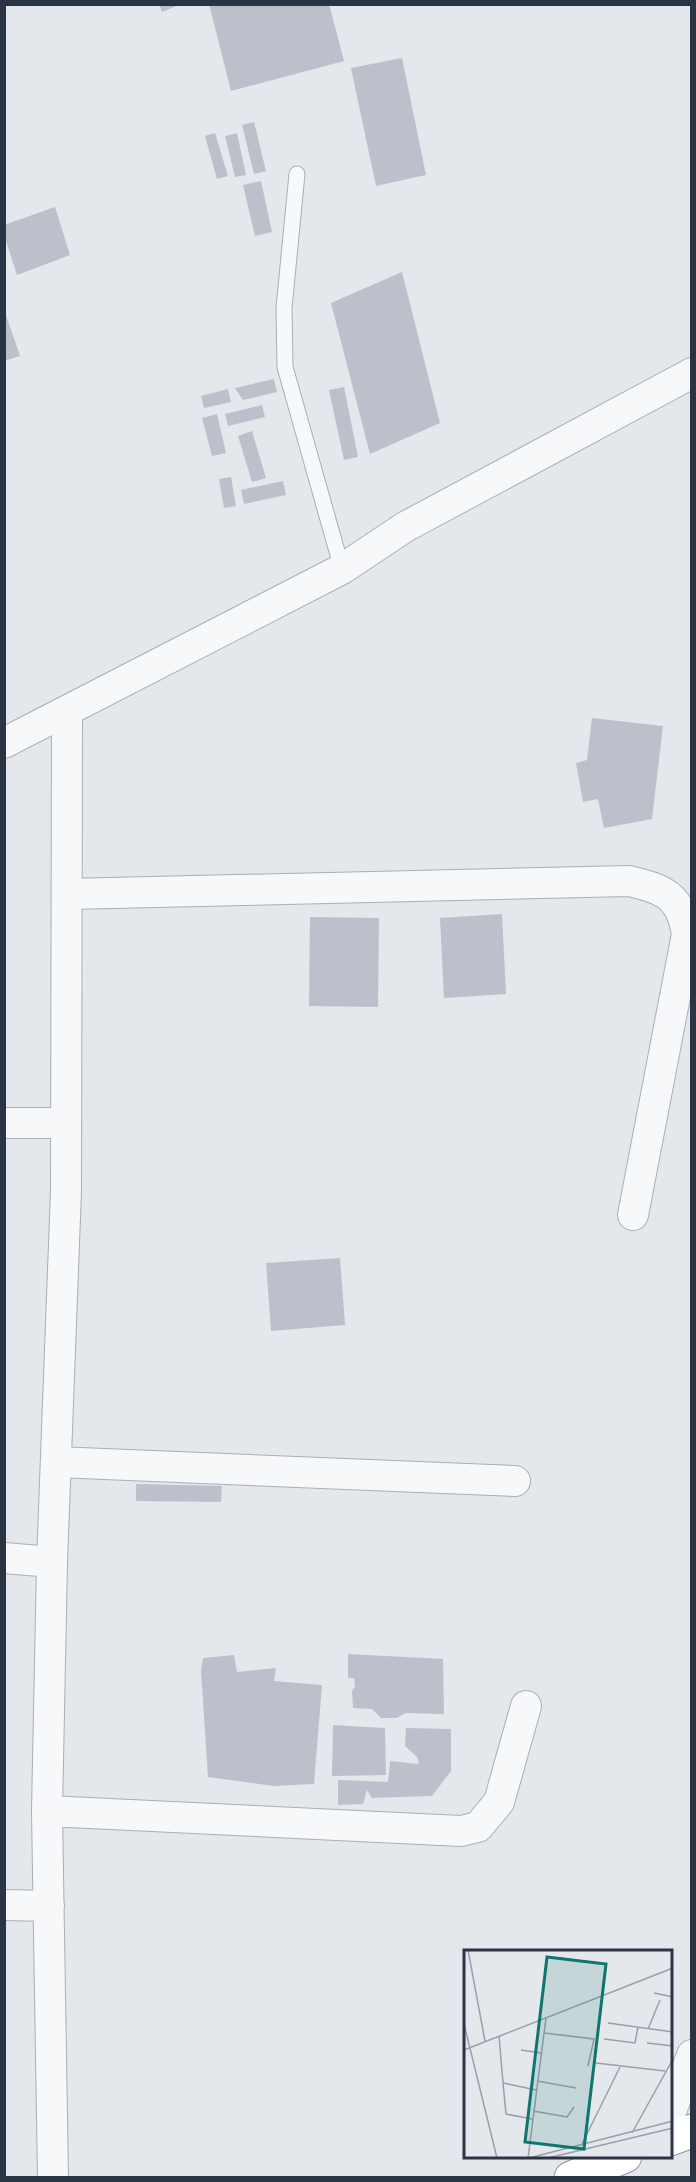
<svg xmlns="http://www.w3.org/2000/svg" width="696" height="2182" viewBox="0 0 696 2182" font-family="Inter,sans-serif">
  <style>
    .building { fill: #bbc0ca }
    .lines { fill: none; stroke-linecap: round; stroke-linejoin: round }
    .lane-casing { stroke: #a9aeb7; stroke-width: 17 }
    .street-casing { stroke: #a9aeb7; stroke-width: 32 }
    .highway-casing { stroke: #8b94a3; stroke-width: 35 }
    .lane { stroke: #f7f8fa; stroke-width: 15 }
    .street { stroke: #f7f8fa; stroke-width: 30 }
    .highway { stroke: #fff; stroke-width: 33 }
    .inset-road { fill: none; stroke: #9a9fa9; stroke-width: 1.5 }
    .view { fill: #0f766e; fill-opacity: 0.15; stroke: #0f766e; stroke-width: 3 }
    .inset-edge { fill: none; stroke: #2b3445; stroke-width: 3 }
  </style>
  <rect width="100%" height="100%" fill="#e4e7ec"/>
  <path class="building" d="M159 4H179V5L162 12Z
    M209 4H329L344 61 231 91Z
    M402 58 426 175 376 186 351 68Z
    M254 122 266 171 254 174 242 125Z
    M215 133 228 176 217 179 205 136Z
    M237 133 246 175 235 177 225 136Z
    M261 181 272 232 255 236 243 185Z
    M55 207 70 255 17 275 4 235V225Z
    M402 272 440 423 370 454 331 303Z
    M4 309 20 356 4 361Z
    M274 379 277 392 243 400 235 388Z
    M344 387 358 457 344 460 329 390Z
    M228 389 231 402 204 408 201 396Z
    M262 405 265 417 228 426 225 414Z
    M217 414 226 453 212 456 202 418Z
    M252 431 266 478 252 482 238 436Z
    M231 477 236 506 224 508 219 479Z
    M283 481 286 495 244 504 241 490Z
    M592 718 663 726 652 819 604 828 598 799 583 802 576 763 587 760Z
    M502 914 506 994 444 998 440 918Z
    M310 917 379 918 378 1007 309 1006Z
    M340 1258 345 1325 271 1331 266 1263Z
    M136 1484 222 1486 221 1502 136 1501Z
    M348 1654 443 1659 444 1714 406 1713 396 1718H381L372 1709 353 1708 352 1691 355 1687 354 1678H348Z
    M234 1655 237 1672 276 1668 274 1681 322 1685 314 1784 274 1786 208 1777 201 1671 203 1658Z
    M333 1725 385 1728 386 1775 332 1776Z
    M406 1728 451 1729V1771L432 1796 372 1798 367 1790 363 1804 338 1805V1780L388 1782 390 1761 419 1764 417 1757 405 1746Z"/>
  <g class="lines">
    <defs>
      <path id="lane" d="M297 174 284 308 285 367 342 569"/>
      <path id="street" d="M4 743 342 569 405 527 692 373
        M67 894 629 881C664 889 681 896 687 934L633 1215
        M4 1123H66
        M56 1462 515 1481
        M4 1558 52 1562
        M47 1811 461 1831 478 1827 499 1802 526 1706
        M4 1905 49 1906
        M670 2114 692 2055
        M53 2178 47 1811 52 1562 66 1191 67 712"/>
      <path id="highway" d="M670 2139 692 2131
        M571 2178 625 2156"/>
    </defs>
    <use href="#lane" class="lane-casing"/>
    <use href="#street" class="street-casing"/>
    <use href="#highway" class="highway-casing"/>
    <use href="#lane" class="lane"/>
    <use href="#street" class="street"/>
    <use href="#highway" class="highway"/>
  </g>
  <g transform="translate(464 1950)">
    <rect width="208" height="208" fill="#e4e7ec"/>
    <path class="inset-road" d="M4 0 21 91M190 43 209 47M144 73 209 82M0 74 33 208M184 79 196 50M80 83 130 89 124 116M35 86 39 133 72 140M140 89 171 93 174 77M183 93 209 96M0 100 209 18M57 100 77 103M132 113 201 121M73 131 112 138M39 133 42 164 68 169M69 161 103 167 110 157M168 183 209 109M118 194 156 117M64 208 82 68M65 208 209 171M84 208 209 178"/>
    <path class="view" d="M83 7 142 14 120 199 61 192Z"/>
    <rect width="208" height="208" class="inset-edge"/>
  </g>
  <rect width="696" height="2182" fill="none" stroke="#2b3445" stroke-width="12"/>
</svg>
